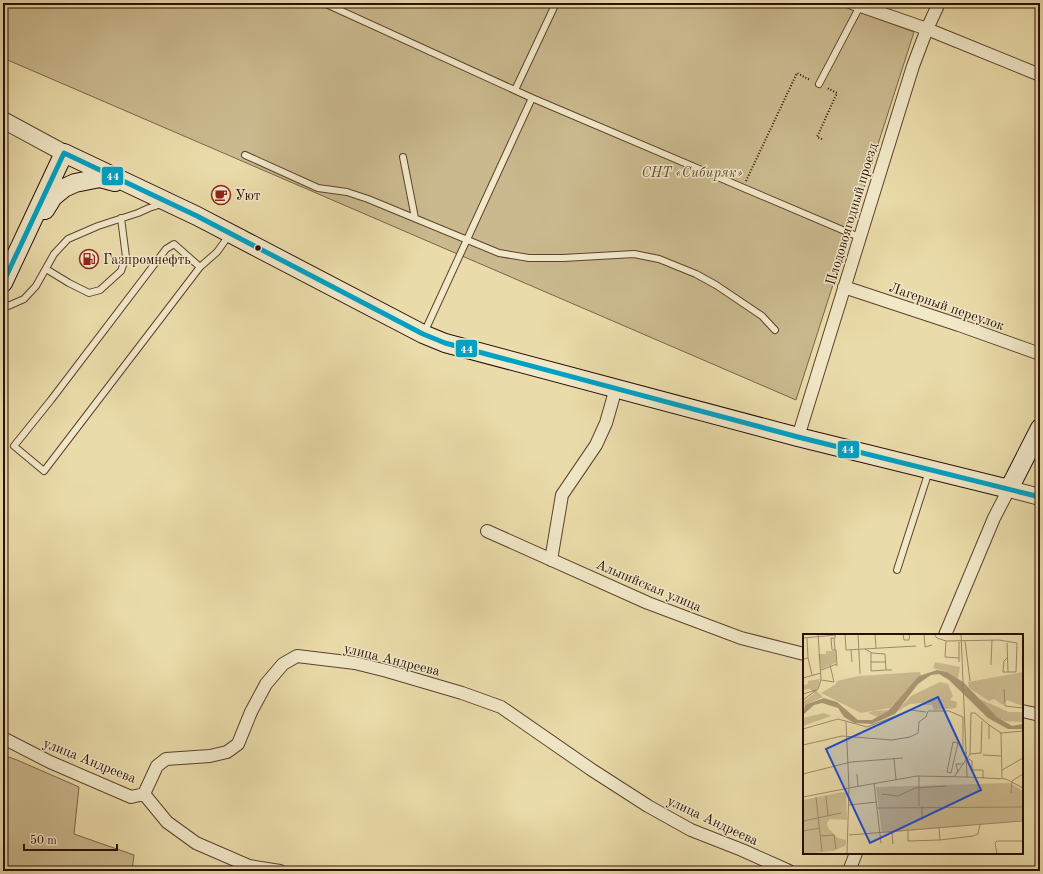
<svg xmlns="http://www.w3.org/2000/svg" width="1043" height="874" viewBox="0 0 1043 874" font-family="'Old Standard TT',serif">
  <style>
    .green { fill: #cab98e; stroke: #7a6449 }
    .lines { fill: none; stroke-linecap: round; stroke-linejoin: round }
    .service-casing { stroke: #5b422e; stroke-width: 8 }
    .minor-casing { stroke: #5b422e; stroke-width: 14 }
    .tertiary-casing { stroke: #5b422e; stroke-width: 18 }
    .secondary-casing { stroke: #2b0f04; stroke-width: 20 }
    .path { stroke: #2b0f04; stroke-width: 2; stroke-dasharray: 1 2; stroke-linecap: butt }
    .service { stroke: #f1e8c8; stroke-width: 6 }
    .minor { stroke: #f1e8c8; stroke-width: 12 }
    .tertiary { stroke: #f1e8c8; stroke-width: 16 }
    .secondary { stroke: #f1e8c8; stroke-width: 18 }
    .bus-1-casing { stroke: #f1e8c8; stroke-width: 8 }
    .bus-1 { stroke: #02a1c4; stroke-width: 5 }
    .bus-dot { fill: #2b0f04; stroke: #f1e8c8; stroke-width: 1.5 }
    .labels { text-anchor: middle; stroke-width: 3; stroke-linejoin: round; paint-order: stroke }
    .park-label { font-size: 14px; font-style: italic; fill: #634a34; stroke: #f1e8c8 }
    .poi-label { font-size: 14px; fill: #2b0f04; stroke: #f1e8c8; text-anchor: start }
    .street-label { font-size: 14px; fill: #2b0f04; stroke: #f1e8c8 }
    .inset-road { fill: none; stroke: #9e8a68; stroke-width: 1 }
    .view { fill: #1d4ed8; fill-opacity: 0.15; stroke: #1d4ed8; stroke-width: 2 }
    .inset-edge { fill: none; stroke: #2b0f04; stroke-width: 2 }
    .line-badge { stroke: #f1e8c8; stroke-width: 1.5 }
    .badge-label { font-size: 11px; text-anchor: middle; font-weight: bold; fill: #fff }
  </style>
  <rect width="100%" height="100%" fill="#eadcaa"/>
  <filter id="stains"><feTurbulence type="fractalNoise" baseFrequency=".005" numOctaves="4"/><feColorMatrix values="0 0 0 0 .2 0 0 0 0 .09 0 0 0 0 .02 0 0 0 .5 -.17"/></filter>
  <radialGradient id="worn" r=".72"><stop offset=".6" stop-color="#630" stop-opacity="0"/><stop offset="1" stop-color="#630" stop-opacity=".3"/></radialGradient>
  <path class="green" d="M3 3H834L914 32 796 400 3 58Z
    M3 755 17 760 79 787 74 834 134 855 132 871H3Z"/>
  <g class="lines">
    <defs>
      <path id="service" d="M324 3 532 98 859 237
        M819 84 860 6
        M515 90 556 3
        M245 155 318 188 347 192 368 199 499 253 529 258H563L634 254 659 259 696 274 716 285 762 316 775 330
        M403 157 415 218
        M174 244 200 267 44 471 14 446 51 400 166 249Z
        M200 267 217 252 230 234
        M46 269 69 283 89 293 100 290 121 271 126 257 121 218
        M3 302 8 306 24 299 36 286 54 254 68 239 98 226 138 213 149 208 162 204
        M424 333 532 98
        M897 570 929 471"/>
      <path id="minor" d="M852 3 927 29 1040 75
        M844 287 959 325 1040 354
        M798 437 913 66 927 29 939 3
        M487 531 648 603 741 638 804 654
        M551 560 562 495 596 445 606 423 616 388
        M945 635 994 518 1009 489
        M1022 711 1040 715
        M3 738 50 762 131 797 144 794 157 766 166 759 210 756 227 752 238 744 251 712 266 684 283 664 297 656 355 663 387 671 462 693 501 707 592 770 648 806 691 830 742 850 789 871
        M144 794 167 822 196 843 249 866 280 871
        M849 871 856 853"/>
      <path id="tertiary" d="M3 120 64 153
        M1009 489 1040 497"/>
      <path id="secondary" d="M45 210 53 197 64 188 75 183 100 178 115 182
        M3 283 64 153 197 216 423 334 445 343 798 437 1009 489 1040 428"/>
    </defs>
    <use href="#service" class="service-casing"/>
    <use href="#minor" class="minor-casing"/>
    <use href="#tertiary" class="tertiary-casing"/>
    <use href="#secondary" class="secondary-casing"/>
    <path class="path" d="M822 139 817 137 837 93 827 88
      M746 181 797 73 810 80"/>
    <use href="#service" class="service"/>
    <use href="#minor" class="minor"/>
    <use href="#tertiary" class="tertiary"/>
    <use href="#secondary" class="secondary"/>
    <defs>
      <path id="bus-1" d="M3 283 64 153 197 216 423 334 445 343 798 437 1040 497"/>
    </defs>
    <use href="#bus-1" class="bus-1-casing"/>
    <use href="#bus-1" class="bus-1"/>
  </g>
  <defs>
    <symbol id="cafe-ring" viewBox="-11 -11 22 22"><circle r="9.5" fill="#f1e8c8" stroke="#8f2418" stroke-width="1.5"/><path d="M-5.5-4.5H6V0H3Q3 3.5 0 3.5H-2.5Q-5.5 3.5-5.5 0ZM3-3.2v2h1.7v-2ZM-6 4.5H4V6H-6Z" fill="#8f2418"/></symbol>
    <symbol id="fuel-ring" viewBox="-11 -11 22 22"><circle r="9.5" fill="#f1e8c8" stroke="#8f2418" stroke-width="1.5"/><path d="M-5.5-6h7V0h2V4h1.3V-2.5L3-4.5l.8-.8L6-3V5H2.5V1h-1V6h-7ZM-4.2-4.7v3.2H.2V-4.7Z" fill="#8f2418"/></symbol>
  </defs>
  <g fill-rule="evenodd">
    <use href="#cafe-ring" x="210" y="184" width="22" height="22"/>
    <use href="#fuel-ring" x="78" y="248" width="22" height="22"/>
  </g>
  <circle class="bus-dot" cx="258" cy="248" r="3.5"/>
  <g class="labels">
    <g class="park-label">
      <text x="692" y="177">СНТ «Сибиряк»</text>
    </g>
    <g class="poi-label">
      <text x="235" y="200">Уют</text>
      <text x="103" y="264">Газпромнефть</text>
    </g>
    <g class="street-label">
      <text transform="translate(851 214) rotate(-73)" y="5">Плодовоягодный проезд</text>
      <text transform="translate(947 306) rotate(19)" y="5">Лагерный переулок</text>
      <text transform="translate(649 585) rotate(23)" y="5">Альпийская улица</text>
      <text transform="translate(392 659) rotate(14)" y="5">улица Андреева</text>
      <text transform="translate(90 760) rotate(22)" y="5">улица Андреева</text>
      <text transform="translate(713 820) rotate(25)" y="5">улица Андреева</text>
    </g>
  </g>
  <g transform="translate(803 634)">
    <rect width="220" height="220" fill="#eadcaa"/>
    <path d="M23 17H33V29L18 35 15 20H23ZM132 28 157 33 155 45 144 38 130 34ZM117 38 118 41 87 74 58 79 18 59 33 50 34 47 55 42ZM220 38V72L204 66 200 71 191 65 186 67 166 54 165 48ZM17 45 14 57 20 63 0 72V68L12 59 7 55 0 56V51L5 50V47ZM137 48 145 50 150 62 147 66 154 68 153 74 131 76 129 71H121L120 69 107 70 93 78 108 62ZM174 64 206 78H220V88L202 87 194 83ZM87 76 75 83 65 79 70 77ZM21 79 28 82 0 92V84ZM207 149 220 157 219 187 79 199 73 153ZM39 158 43 159 44 186 27 185 24 189 25 194 35 204 43 206V211L31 217 0 220V166Z" fill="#cab98e"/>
    <path d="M134 36 144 38 160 48 194 83 209 92 220 90V95H205L185 84 146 46 136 40 128 41 115 50 92 80 69 90 51 89 41 83 35 74 19 69 11 71 0 81 2 71 21 64 34 68 55 86H69L85 77 116 42Z" fill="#a99672"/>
    <path class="inset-road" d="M32 0V4H28L29 16H33L34 32M42 0 43 16 113 12M55 0 57 40M72 0 73 14M100 0 101 6H106L107 0M121 0 122 13 129 11M131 0 134 4 143 7 196 6 214 9 213 38H200L201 27 204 24M0 4 33 1M31 4 32 16M143 7 142 23 156 24M162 7 167 47M156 8V28M204 9 205 38M62 15 69 19 82 20 83 36H89M48 16 49 28M68 19V37L83 36M5 24 9 41M0 25 5 24 4 4M68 28H83M188 31 189 6M18 36 34 30M0 44 18 39M18 46 31 48 27 31M201 55 202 72 220 74M0 60 13 56M0 66 15 55 18 46 15 0M0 95 35 85 64 93 108 76 123 78M198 99 199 144M198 99 220 97M186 105V91L198 99M150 108 155 109 148 139 144 138ZM0 111 39 102 89 106 107 103 115 99 116 88 123 83 125 77H146L160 83V118L164 119M167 120 168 79H172L186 91M180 121 198 122M91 124 93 146M164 124 169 127V136H180V144M199 136 220 124M155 139 153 130H160M0 140 48 128 100 124M54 140 55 153M116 142V172M151 143 167 120 178 119 179 87M164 143 203 145 220 154M71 149 78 209M208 159 209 147 220 140M79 160 95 162 112 154 144 152M23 162 25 182M0 163 46 154 43 88M13 163 19 218M46 171 74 168M119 172V186M74 174 220 173M0 187 38 179M136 194 137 206M0 197 17 194M105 197V207L137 206 170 202 175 200 177 190M89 198 90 210M46 201 219 187M17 202 31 201 33 215M220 207V185M44 220 46 154 114 142 164 143 158 0M194 220 192 209 194 207H220"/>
    <path class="view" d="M135 63 178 156 67 209 23 115Z"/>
    <rect width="220" height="220" class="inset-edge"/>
  </g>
  <g class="line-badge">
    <rect x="101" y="166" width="23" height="20" rx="4" fill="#02a1c4"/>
    <rect x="455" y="339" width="23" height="19" rx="4" fill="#02a1c4"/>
    <rect x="837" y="440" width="23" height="19" rx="4" fill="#02a1c4"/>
  </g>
  <g class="badge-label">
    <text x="113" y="180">44</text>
    <text x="467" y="353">44</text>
    <text x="848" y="453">44</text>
  </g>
  <rect width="1043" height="874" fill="none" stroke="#eadcaa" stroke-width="16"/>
  <rect x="4" y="4" width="1035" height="866" fill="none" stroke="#2b0f04" stroke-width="2"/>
  <rect x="8" y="8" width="1027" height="858" fill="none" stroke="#2b0f04"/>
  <path d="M24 844v6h93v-6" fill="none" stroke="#2b0f04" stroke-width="2"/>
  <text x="30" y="844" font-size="12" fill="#2b0f04" stroke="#f1e8c8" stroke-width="3" paint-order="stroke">50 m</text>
  <rect width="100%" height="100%" filter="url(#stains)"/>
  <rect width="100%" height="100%" fill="url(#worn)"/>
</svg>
